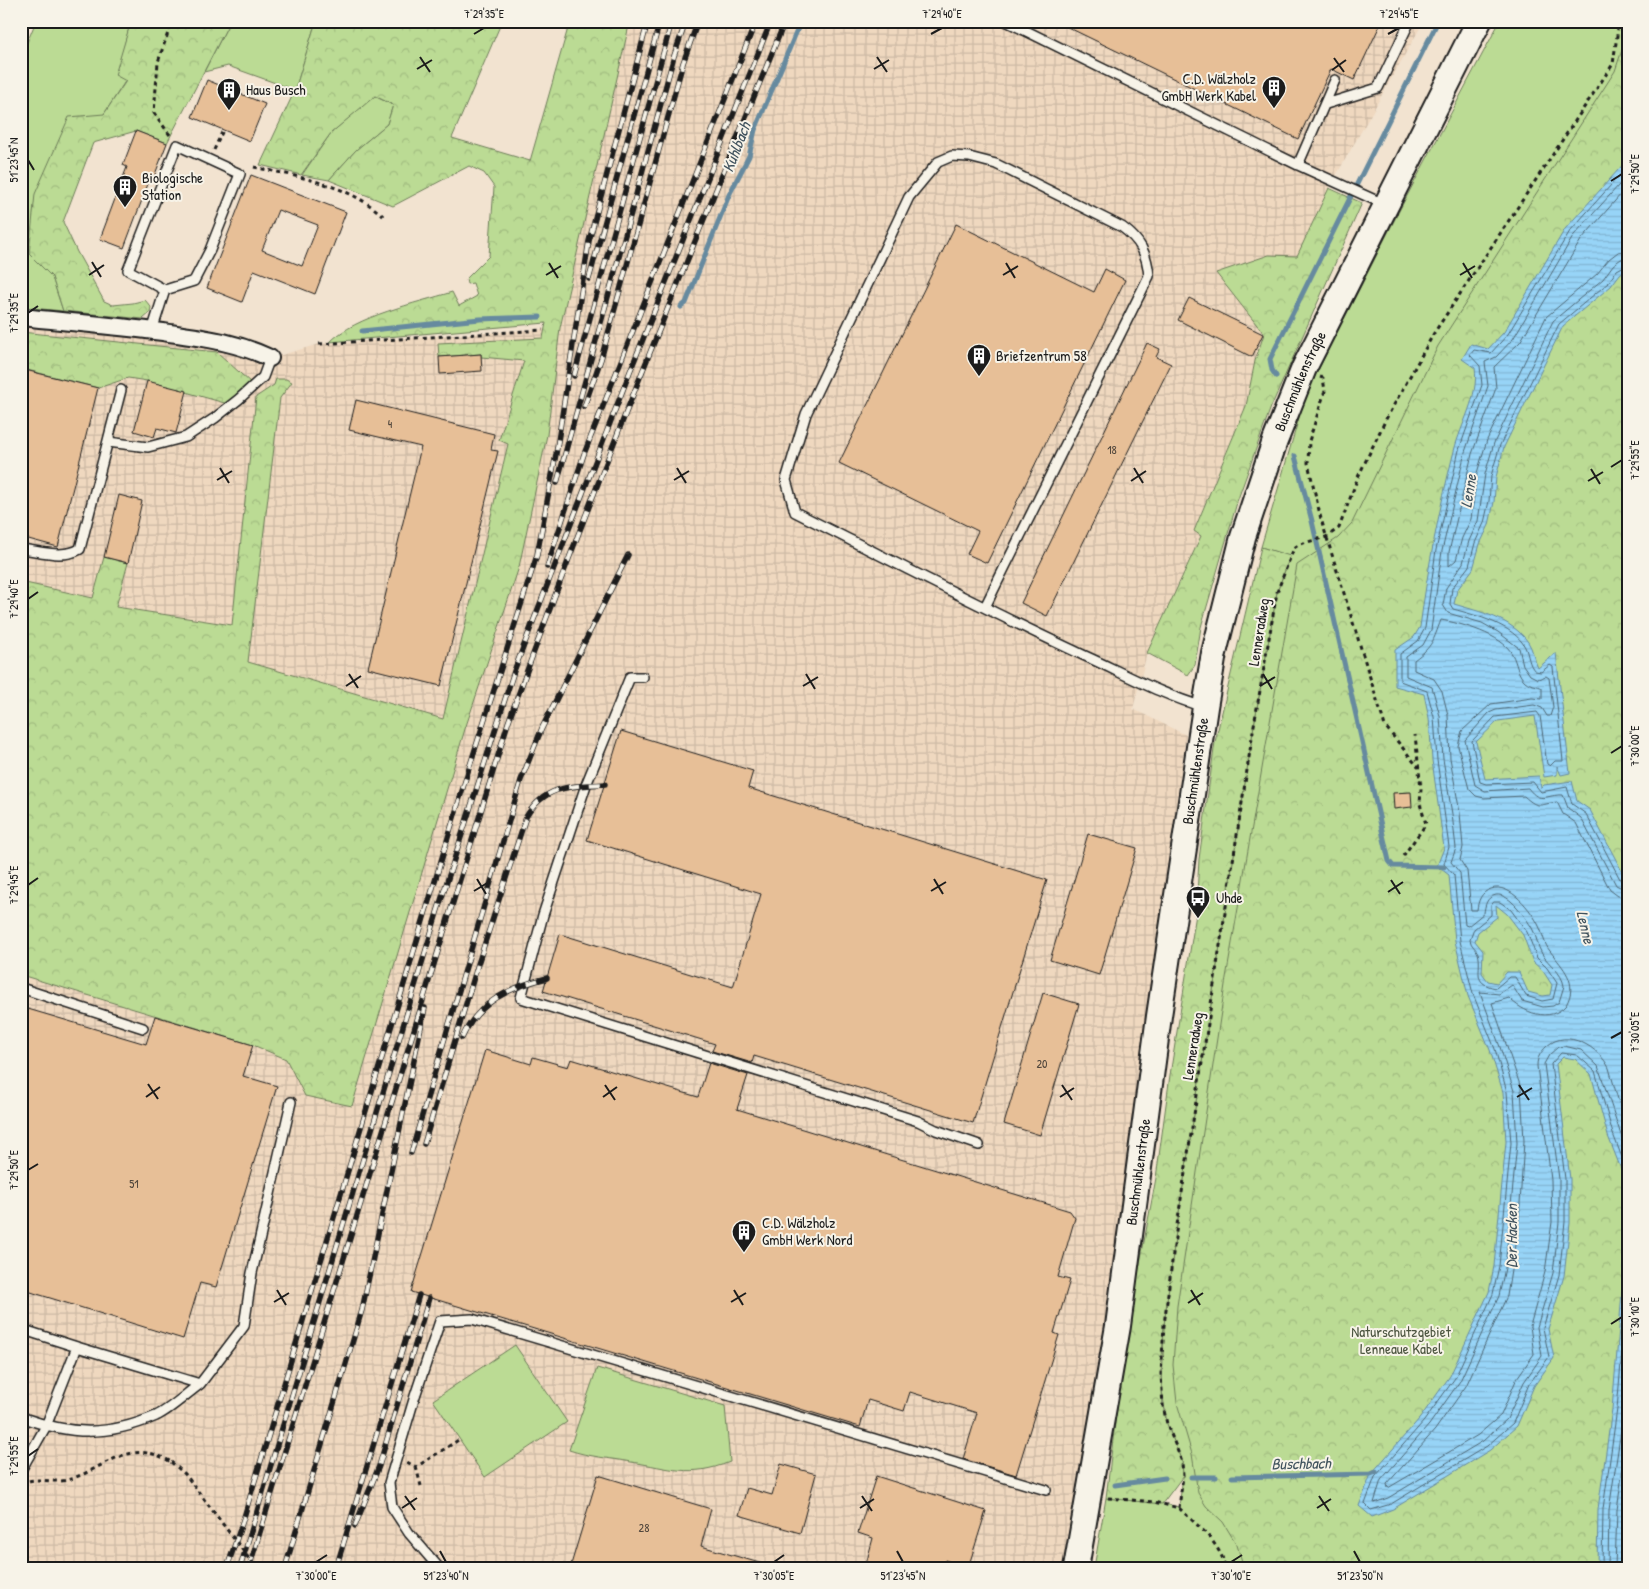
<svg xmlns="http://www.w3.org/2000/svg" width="1649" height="1589" viewBox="0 0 1649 1589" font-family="'Patrick Hand',sans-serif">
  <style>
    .industrial { fill: url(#industrial-grid) }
    .grass { fill: #bbdb94; stroke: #6c7c58 }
    .forest { fill: url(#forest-crowns); stroke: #6c7c58 }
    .water { fill: url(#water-rules); stroke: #668a9f; fill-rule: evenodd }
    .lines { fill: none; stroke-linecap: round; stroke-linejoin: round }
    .shore { stroke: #4d6674; stroke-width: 1 }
    .stream { stroke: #668a9f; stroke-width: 5 }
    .building { fill: #e7bf97; stroke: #1c1c1c; fill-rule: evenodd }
    .lane-casing { stroke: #1c1c1c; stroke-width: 12 }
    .street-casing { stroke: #1c1c1c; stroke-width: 20 }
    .secondary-casing { stroke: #1c1c1c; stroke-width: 28 }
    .path { stroke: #1c1c1c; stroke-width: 3; stroke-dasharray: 4 4; stroke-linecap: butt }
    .lane { stroke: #f7f3e8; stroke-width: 9 }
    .street { stroke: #f7f3e8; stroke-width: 16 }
    .secondary { stroke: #f7f3e8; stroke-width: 24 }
    .rail-casing { stroke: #1c1c1c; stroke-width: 5.5 }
    .rail { stroke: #f7f3e8; stroke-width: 4; stroke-dasharray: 11; stroke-linecap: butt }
    .path-bridge { stroke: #1c1c1c; stroke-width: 3; stroke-dasharray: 4 4; stroke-linecap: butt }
    .ticks { fill: none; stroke: #1c1c1c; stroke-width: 2 }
    .labels { text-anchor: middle; stroke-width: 4; stroke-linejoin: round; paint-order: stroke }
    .number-label { font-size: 12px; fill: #4f453b }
    .poi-label { font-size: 15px; fill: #1c1c1c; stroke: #f7f3e8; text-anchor: start }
    .street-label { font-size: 15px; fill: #1c1c1c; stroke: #f7f3e8 }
    .park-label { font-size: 15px; fill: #4c5540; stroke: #f7f3e8 }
    .water-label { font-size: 16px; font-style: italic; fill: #41535e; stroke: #f7f3e8 }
    .neatline { fill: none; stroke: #1c1c1c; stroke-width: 2 }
    .ticks-label { font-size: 12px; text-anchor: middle; fill: #1c1c1c }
  </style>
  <defs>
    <pattern id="industrial-grid" width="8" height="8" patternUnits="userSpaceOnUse" patternTransform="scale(1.25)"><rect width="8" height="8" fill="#efd8bf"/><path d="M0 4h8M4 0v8" fill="none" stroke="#ccb9a4"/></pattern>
    <pattern id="forest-crowns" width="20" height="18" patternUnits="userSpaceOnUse" patternTransform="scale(1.25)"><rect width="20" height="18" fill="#bbdb94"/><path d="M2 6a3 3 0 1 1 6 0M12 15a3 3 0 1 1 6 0" fill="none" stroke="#a0bb7f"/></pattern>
    <pattern id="water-rules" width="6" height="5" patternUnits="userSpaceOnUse" patternTransform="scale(1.25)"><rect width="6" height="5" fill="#97d4f7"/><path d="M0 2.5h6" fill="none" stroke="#82b5d3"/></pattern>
  </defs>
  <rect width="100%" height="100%" fill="#f2e3d0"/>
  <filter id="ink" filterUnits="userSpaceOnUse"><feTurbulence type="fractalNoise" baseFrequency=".02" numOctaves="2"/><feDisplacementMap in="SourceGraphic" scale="10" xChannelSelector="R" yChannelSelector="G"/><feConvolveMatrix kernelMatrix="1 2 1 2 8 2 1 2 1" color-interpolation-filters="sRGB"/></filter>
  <g filter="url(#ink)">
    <path class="industrial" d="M626 21H1424L1329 188 1298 257 1255 361 1246 406 1194 531 1201 536 1147 653 1133 709 1186 735 1104 1327 1062 1568H21V318L124 327 271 358 319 344 560 328Z"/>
    <path class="grass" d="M36 21H131L116 75 126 80 104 114 29 254 52 277 63 311 21 307V57Z
      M230 21H316L295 90 228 66 204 72Z
      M1500 21H1628V1187L1597 1568H1094L1106 1498 1154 1502 1179 1507 1183 1477 1182 1462 1167 1424 1162 1390 1164 1325 1175 1238 1253 731 1277 592 1290 557 1261 547 1306 394 1400 209Z
      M374 96 393 105 387 124 356 150 329 180 302 175 331 133Z
      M515 1345 567 1422 485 1477 433 1400Z
      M597 1368 725 1406 730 1462C689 1478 671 1468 631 1462 609 1458 590 1457 569 1450Z"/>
    <path class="forest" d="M131 21H230L167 143 136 131 93 143 63 222 77 252 104 301 113 305 133 303 145 300 151 307 150 313 143 319 63 311 52 277 29 254 35 194 69 117 104 114 126 81 115 75Z
      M316 21H502L452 138 530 161 570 21H630L560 328 547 435 519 567 465 729 352 1106 305 1096 286 1059 253 1045 21 975V582L93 598 104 557 128 563 116 607 232 625 256 397 274 385 276 379H286L292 382 280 398 248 662 443 719 508 444 499 440 524 361 481 357V354L439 357 438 343 543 338 546 323 330 342C355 316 417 303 452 292L459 306 477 296 473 283 467 284 466 279 489 256 494 187 484 173 469 166 393 206 329 180 356 150 387 124 393 105 375 96 331 133 301 175 260 165 295 90Z
      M1628 32V1568H1244L1237 1545 1223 1522 1206 1506 1198 1493 1192 1454 1177 1403 1173 1365 1177 1306 1226 978 1297 565 1338 538 1352 523 1438 346 1615 71Z
      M1329 188 1362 203 1271 407 1238 499 1201 627 1195 665 1188 675 1147 653 1201 536 1194 531 1246 406 1255 361 1264 334 1216 273 1269 255 1297 256Z
      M21 332 217 352 251 383 228 404 147 381 128 378 98 388 23 369 21 374Z
      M1261 547 1290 556 1277 592 1253 731 1175 1238 1164 1325 1161 1374 1163 1406 1167 1424 1182 1462 1183 1476 1162 1504 1106 1498 1124 1348 1156 1178 1170 1075 1196 914 1199 859 1215 742Z"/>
    <path class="water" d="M1628 159V268L1620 274 1611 286 1563 326 1504 447 1496 477 1494 502 1489 525 1480 544 1473 569 1457 590 1454 604C1480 612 1511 618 1528 642 1533 649 1534 660 1538 668L1556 653 1570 773 1561 775 1557 766V775L1544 777 1535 716 1498 721 1476 742 1485 779 1539 776 1541 788 1544 785 1572 781 1577 801 1590 810 1628 883V1187L1608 1136 1591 1074 1575 1059 1563 1057 1556 1064 1570 1179V1223L1564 1276 1548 1329 1554 1358 1534 1386 1517 1426 1490 1450 1393 1509 1372 1517 1359 1506 1371 1474 1420 1418 1450 1376 1489 1292 1494 1266 1506 1142 1503 1092 1490 1050 1468 996 1455 941 1449 875 1437 866 1444 848 1432 760 1429 718 1424 694 1395 686V650L1414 637 1420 627C1428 567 1439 509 1454 451 1461 423 1479 397 1475 368L1462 359 1471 344 1488 349 1504 332 1565 229ZM1496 905 1507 914 1523 935 1533 962 1543 971 1552 985 1550 995 1543 996 1528 992 1519 972H1507L1497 983 1488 981 1482 973 1483 951 1475 941 1478 932 1497 917Z
      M1628 1225V1568H1597L1598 1509 1612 1409Z"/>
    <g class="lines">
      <path class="shore" d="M1628 166 1570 231 1508 334 1491 353 1474 350 1470 355 1480 366 1482 385 1459 450 1436 550 1425 628 1418 641 1400 654V681L1427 691 1434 717 1437 760 1449 847 1444 864 1454 875 1460 941 1473 994 1495 1049 1507 1092 1511 1143 1499 1266 1493 1294 1455 1378 1424 1421 1375 1477 1365 1504 1371 1510 1391 1504 1487 1446 1513 1423 1529 1384 1549 1357 1543 1328 1559 1275 1565 1222V1179L1551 1064 1561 1053 1577 1055 1595 1071 1613 1134 1628 1173
        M1628 175 1574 235 1513 339 1496 357 1485 362 1488 386 1465 452 1442 551 1431 630 1423 645 1406 657V676L1432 687 1440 716 1443 759 1452 814 1456 848 1451 862 1460 873 1465 925 1468 926 1484 913C1485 906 1486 897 1496 895 1510 893 1526 918 1532 928 1537 936 1537 946 1542 954 1549 965 1562 972 1564 986L1559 1002 1553 1006 1543 1007 1522 1001 1512 985 1499 994 1480 992 1500 1047 1514 1091 1517 1143 1505 1268 1499 1296 1460 1381 1429 1425 1381 1480 1374 1503 1388 1498 1483 1441 1507 1419 1524 1382 1542 1356 1537 1327 1553 1273 1559 1222V1179L1544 1064 1549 1055 1558 1047 1564 1046 1581 1050 1598 1066 1628 1156
        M1628 186 1581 240 1520 342 1494 367 1496 388 1472 454 1449 552V566L1456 560 1462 538 1471 519 1477 473 1487 440 1546 317 1597 274 1609 259 1618 252 1628 250
        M1628 258 1621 259 1613 265 1603 279 1553 321 1494 443 1485 474 1478 521 1469 541 1463 563 1446 588 1443 605 1448 613 1482 623 1498 632 1519 648 1523 665 1530 675 1538 679 1546 676 1549 678 1553 707 1550 716H1547L1542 708 1534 705 1496 710 1489 713 1465 740 1475 785 1485 791 1528 788C1541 805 1546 794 1563 795L1568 808 1581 818 1616 885 1628 891
        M1628 264 1617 270 1608 283 1559 324 1500 445 1491 476 1489 501 1484 523 1475 543 1469 566 1452 588 1450 604 1453 609C1475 615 1514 625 1525 647 1529 655 1528 664 1535 671L1541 672 1550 665 1553 667 1563 761H1555L1550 766 1547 764 1540 716 1537 712 1495 717 1472 741 1480 782 1486 784 1533 782 1541 792 1567 787 1572 804 1586 814 1621 881 1628 884
        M1628 898 1618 896 1610 890 1576 823 1563 814 1557 802C1540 804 1539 810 1524 796L1484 798 1476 796 1469 789 1458 746 1462 731 1491 704 1532 698 1542 699V688C1538 685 1531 686 1525 681 1517 674 1517 663 1512 654 1503 635 1460 623 1441 620 1433 641 1433 646 1414 660V670L1434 679 1442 691 1448 715 1450 758 1460 813 1463 847 1460 860 1467 871 1471 910H1477C1478 901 1481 892 1491 889 1510 882 1532 911 1539 926 1543 934 1544 944 1550 951 1563 968 1579 982 1566 1005 1550 1024 1522 1012 1509 998L1492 1003 1521 1088 1524 1141 1519 1219 1507 1296 1466 1386 1435 1430 1387 1484 1388 1488 1478 1435 1501 1415 1517 1378 1534 1354 1530 1326 1545 1272 1552 1222 1551 1180 1537 1066C1537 1057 1541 1052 1547 1046 1567 1028 1599 1047 1609 1068L1628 1134
        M1494 902H1500L1511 910 1527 932 1537 958 1547 968 1557 983 1553 999 1542 1001 1526 996 1515 977H1509L1496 988C1470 983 1483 970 1478 953 1476 948 1471 946 1470 940L1474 929 1491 915V906Z
        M1602 1568 1603 1509 1617 1409 1628 1284
        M1608 1568 1609 1510 1624 1410 1628 1359
        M1615 1568 1617 1510 1628 1433"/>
      <path class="stream" d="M681 307 686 303 729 195 749 156 755 130 801 21
        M362 331 480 319 540 317
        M1276 376 1272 370 1270 359 1438 21
        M1295 456 1312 521 1389 861 1393 866 1444 867
        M1191 1477H1216
        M1232 1477 1371 1474 1376 1472
        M1115 1485 1165 1478"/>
    </g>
    <path class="building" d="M1055 21H1382L1354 80 1331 69 1298 139Z
      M207 80 265 104 250 141 192 117Z
      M136 131 167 143 154 177 151 176 124 248 100 239 127 167 123 165Z
      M251 175 346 212 315 294 254 270 242 302 207 288ZM278 210 318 225 302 266 262 250Z
      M956 224 1094 292 1105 269 1125 280 987 563 967 554 978 531 839 463Z
      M1189 298 1263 334 1252 357 1178 320Z
      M1147 343 1160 349 1156 357 1171 364 1047 616 1021 603Z
      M481 354 482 371 440 374 439 357Z
      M21 369 98 388 58 547 21 537Z
      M147 381 187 391 176 433 157 428 154 437 134 431Z
      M356 400 494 434 491 450 498 451 441 686 368 668 421 447 349 430Z
      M119 495 142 501 128 563 104 557Z
      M621 731 753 771 748 788 1047 880 973 1123 754 1056 752 1063 712 1051 715 1044 543 991 560 934 733 987 761 894 587 840Z
      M1411 792 1412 807 1394 809 1393 793Z
      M1088 834 1137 848 1099 975 1050 960Z
      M1043 993 1079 1004 1040 1135 1004 1124Z
      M28 1009 146 1044 155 1016 253 1045 243 1076 277 1086 216 1287 200 1283 183 1339 21 1289V1030Z
      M485 1050 531 1064 533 1057 568 1067 571 1059 698 1097 709 1063 748 1075 737 1109 1070 1211 1075 1218 1058 1277 1070 1280 1054 1333 1059 1335 1016 1475 963 1459 977 1413 910 1392 904 1411 868 1400 860 1427 411 1292Z
      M781 1464 816 1474 800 1533 739 1515 747 1488 772 1495Z
      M598 1475 711 1509 701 1546 763 1564 762 1568H570Z
      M876 1476 986 1511 968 1568 945 1560 942 1568H865L873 1538 858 1533Z"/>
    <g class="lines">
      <defs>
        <path id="lane" d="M1006 21 1298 165 1386 205
          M1326 104 1378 88 1410 21
          M177 145 240 174 210 250 194 281 165 290 128 270Z
          M1298 165 1335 80
          M152 331 165 290
          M108 442 148 447 186 437 215 418 239 399 263 377 270 358
          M21 549C40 551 63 559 80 549L121 390
          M985 607 1149 276C1147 253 1140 240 1122 227L996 164 969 157 952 156 938 162 909 197 806 414 786 480 795 512C890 560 986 610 1083 655 1123 673 1162 695 1204 707
          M643 677H630L586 785 543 915 521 998 918 1121 936 1130 979 1145
          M21 988 143 1028
          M21 1329 77 1347
          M21 1417C70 1435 107 1437 156 1416 171 1409 186 1394 200 1384
          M21 1470 46 1426 77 1347 200 1384 244 1326 252 1273 291 1102
          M439 1568 409 1533 392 1507 389 1483 415 1396 440 1321 472 1319 1046 1490"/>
        <path id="street" d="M21 317C69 322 116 326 163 332 202 338 234 341 270 358"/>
        <g id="secondary">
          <path id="s1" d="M1076 1568 1118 1326 1159 1016 1205 707 1214 653 1243 537 1275 441 1304 368 1479 21"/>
        </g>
      </defs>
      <use href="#lane" class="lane-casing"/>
      <use href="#street" class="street-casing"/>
      <use href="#secondary" class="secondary-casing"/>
      <path class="path" d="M170 135 154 113 158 62 172 21
        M214 150 223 130
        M254 167C299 177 353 185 386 219
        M319 344 543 330
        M1320 377 1323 378 1325 391 1309 441 1308 463 1321 519 1385 726 1418 767
        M1403 856 1426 824 1420 804 1421 789 1415 735
        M407 1462 416 1467 460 1439
        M416 1467 421 1486
        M29 1481C37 1478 55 1483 67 1480 104 1470 129 1436 171 1462
        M1108 1498 1154 1502 1179 1508
        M1179 1508 1183 1476 1182 1462 1167 1424 1163 1406 1161 1374 1164 1325 1175 1238 1253 731 1277 592 1294 548 1300 544 1326 537 1339 528 1358 477 1386 419 1434 333 1613 64 1619 21
        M1179 1508C1199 1527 1218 1540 1226 1568"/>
      <use href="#lane" class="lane"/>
      <use href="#street" class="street"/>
      <use href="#secondary" class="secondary"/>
      <defs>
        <path id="rail" d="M589 279 660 21
          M574 376 672 21
          M584 407 601 359 683 63 698 21
          M557 483 674 56 686 21
          M547 567 584 454 756 21
          M462 1038C478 1002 510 987 547 978
          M424 1144 477 967 526 817C545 785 571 786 605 784
          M411 1153 521 780 542 728 628 555
          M355 1526 379 1466 429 1298
          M227 1568 244 1517 465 781 537 555 556 454 589 241 648 21
          M240 1568 437 913 514 671 631 369 771 21
          M249 1568 508 723C593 486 690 254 785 21
          M285 1568 362 1310 425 1008
          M336 1568 419 1295"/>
      </defs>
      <use href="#rail" class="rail-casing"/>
      <use href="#rail" class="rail"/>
      <path class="path-bridge" d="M171 1462 185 1474 256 1568"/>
    </g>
  </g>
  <path class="ticks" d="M474 34 484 28M931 34 942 28M1388 34 1399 28M420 57 430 72M877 57 887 72M1334 58 1344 72M417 69 432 60M874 69 889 60M1332 70 1346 60M28 160 34 170M1611 181 1622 174M92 262 101 277M549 263 558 278M1006 263 1015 278M1463 263 1472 278M89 275 104 265M546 275 561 266M1003 275 1018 266M1460 275 1475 266M28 313 38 306M1611 467 1622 460M220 468 229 483M677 468 686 483M1134 468 1143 483M1591 469 1600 484M217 480 232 471M674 480 689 471M1131 481 1146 471M1588 481 1603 472M28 599 38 592M349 674 358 688M806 674 815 689M1263 674 1272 689M346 686 361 676M803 686 818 677M1260 686 1275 677M1611 753 1622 746M477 879 486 894M934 879 943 894M1391 880 1400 894M28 885 38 878M474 891 489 882M931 891 946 882M1388 892 1403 882M1611 1038 1622 1032M148 1084 158 1099M605 1085 615 1100M1062 1085 1072 1100M1519 1085 1529 1100M146 1097 160 1087M603 1097 617 1087M1060 1097 1074 1088M1517 1097 1532 1088M28 1170 38 1164M277 1290 286 1305M734 1290 743 1305M1191 1290 1200 1305M274 1302 289 1293M731 1302 746 1293M1188 1303 1203 1293M1611 1324 1622 1317M28 1456 38 1449M405 1496 415 1510M862 1496 872 1511M1319 1496 1329 1511M402 1508 417 1498M860 1508 874 1499M1317 1508 1331 1499M440 1551 446 1562M897 1551 903 1562M1354 1551 1360 1562M316 1562 327 1555M774 1562 784 1555M1231 1562 1242 1555"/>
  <defs>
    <symbol id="building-pin" viewBox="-11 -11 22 30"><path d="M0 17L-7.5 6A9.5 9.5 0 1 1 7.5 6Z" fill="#1c1c1c" stroke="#f7f3e8"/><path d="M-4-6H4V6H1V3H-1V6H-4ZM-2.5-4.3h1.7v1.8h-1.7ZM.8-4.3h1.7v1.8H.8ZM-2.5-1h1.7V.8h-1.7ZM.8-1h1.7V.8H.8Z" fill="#fff"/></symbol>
    <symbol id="bus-pin" viewBox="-11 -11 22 30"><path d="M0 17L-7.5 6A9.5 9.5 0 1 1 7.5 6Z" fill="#1c1c1c" stroke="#f7f3e8"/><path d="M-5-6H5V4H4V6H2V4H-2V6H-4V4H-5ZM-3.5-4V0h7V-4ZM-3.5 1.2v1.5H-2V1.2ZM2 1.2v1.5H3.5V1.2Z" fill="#fff"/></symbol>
  </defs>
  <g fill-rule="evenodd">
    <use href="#building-pin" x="1260" y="74" width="28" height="38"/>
    <use href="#building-pin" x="215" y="76" width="28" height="38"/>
    <use href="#building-pin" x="111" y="173" width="28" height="38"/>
    <use href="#building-pin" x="965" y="342" width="28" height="38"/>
    <use href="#bus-pin" x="1184" y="884" width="28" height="38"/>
    <use href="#building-pin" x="730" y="1218" width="28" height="38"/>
  </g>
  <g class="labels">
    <g class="number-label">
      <text x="390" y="428">4</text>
      <text x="1112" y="454">18</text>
      <text x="1042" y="1068">20</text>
      <text x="134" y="1188">51</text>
      <text x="644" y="1532">28</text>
    </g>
    <g class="poi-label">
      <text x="1256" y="84" text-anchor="end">C.D. Wälzholz<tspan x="1256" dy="17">GmbH Werk Kabel</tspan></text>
      <text x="246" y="95">Haus Busch</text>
      <text x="142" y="183">Biologische<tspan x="142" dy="17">Station</tspan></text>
      <text x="996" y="361">Briefzentrum 58</text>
      <text x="1216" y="903">Uhde</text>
      <text x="762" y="1228">C.D. Wälzholz<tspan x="762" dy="17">GmbH Werk Nord</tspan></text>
    </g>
    <g class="street-label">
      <text dy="5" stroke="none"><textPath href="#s1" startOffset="1211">Buschmühlenstraße</textPath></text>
      <text transform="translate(1259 632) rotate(-81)" y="5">Lenneradweg</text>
      <text dy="5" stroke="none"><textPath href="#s1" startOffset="806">Buschmühlenstraße</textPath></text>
      <text transform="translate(1193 1046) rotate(-81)" y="5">Lenneradweg</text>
      <text dy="5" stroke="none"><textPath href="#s1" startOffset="401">Buschmühlenstraße</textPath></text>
    </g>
    <g class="park-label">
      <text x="1401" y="1337">Naturschutzgebiet<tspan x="1401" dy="17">Lenneaue Kabel</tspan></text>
    </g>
    <g class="water-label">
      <text transform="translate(736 147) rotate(-69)" y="6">Kuhlbach</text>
      <text transform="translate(1468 491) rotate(-81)" y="6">Lenne</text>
      <text transform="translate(1586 927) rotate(77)" y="6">Lenne</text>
      <text transform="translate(1511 1236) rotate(-90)" y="6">Der Hacken</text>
      <text transform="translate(1301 1463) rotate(-1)" y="6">Buschbach</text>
    </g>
  </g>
  <rect width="1649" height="1589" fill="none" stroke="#f7f3e8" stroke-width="55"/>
  <rect x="28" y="28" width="1594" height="1534" class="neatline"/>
  <g class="ticks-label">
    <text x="484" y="18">7°29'35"E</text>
    <text x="942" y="18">7°29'40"E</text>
    <text x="1399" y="18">7°29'45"E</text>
    <text transform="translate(14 160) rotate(-90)" y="4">51°23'45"N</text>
    <text transform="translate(1635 174) rotate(-90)" y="4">7°29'50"E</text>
    <text transform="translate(14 313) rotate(-90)" y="4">7°29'35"E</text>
    <text transform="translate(1635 460) rotate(-90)" y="4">7°29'55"E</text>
    <text transform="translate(14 599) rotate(-90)" y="4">7°29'40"E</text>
    <text transform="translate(1635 746) rotate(-90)" y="4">7°30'00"E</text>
    <text transform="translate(14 885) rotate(-90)" y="4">7°29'45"E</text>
    <text transform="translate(1635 1032) rotate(-90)" y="4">7°30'05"E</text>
    <text transform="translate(14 1170) rotate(-90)" y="4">7°29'50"E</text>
    <text transform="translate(1635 1317) rotate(-90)" y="4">7°30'10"E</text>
    <text transform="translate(14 1456) rotate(-90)" y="4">7°29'55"E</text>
    <text x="316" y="1580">7°30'00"E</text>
    <text x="446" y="1580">51°23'40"N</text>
    <text x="774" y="1580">7°30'05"E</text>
    <text x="903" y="1580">51°23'45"N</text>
    <text x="1231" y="1580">7°30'10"E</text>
    <text x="1360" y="1580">51°23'50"N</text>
  </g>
</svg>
